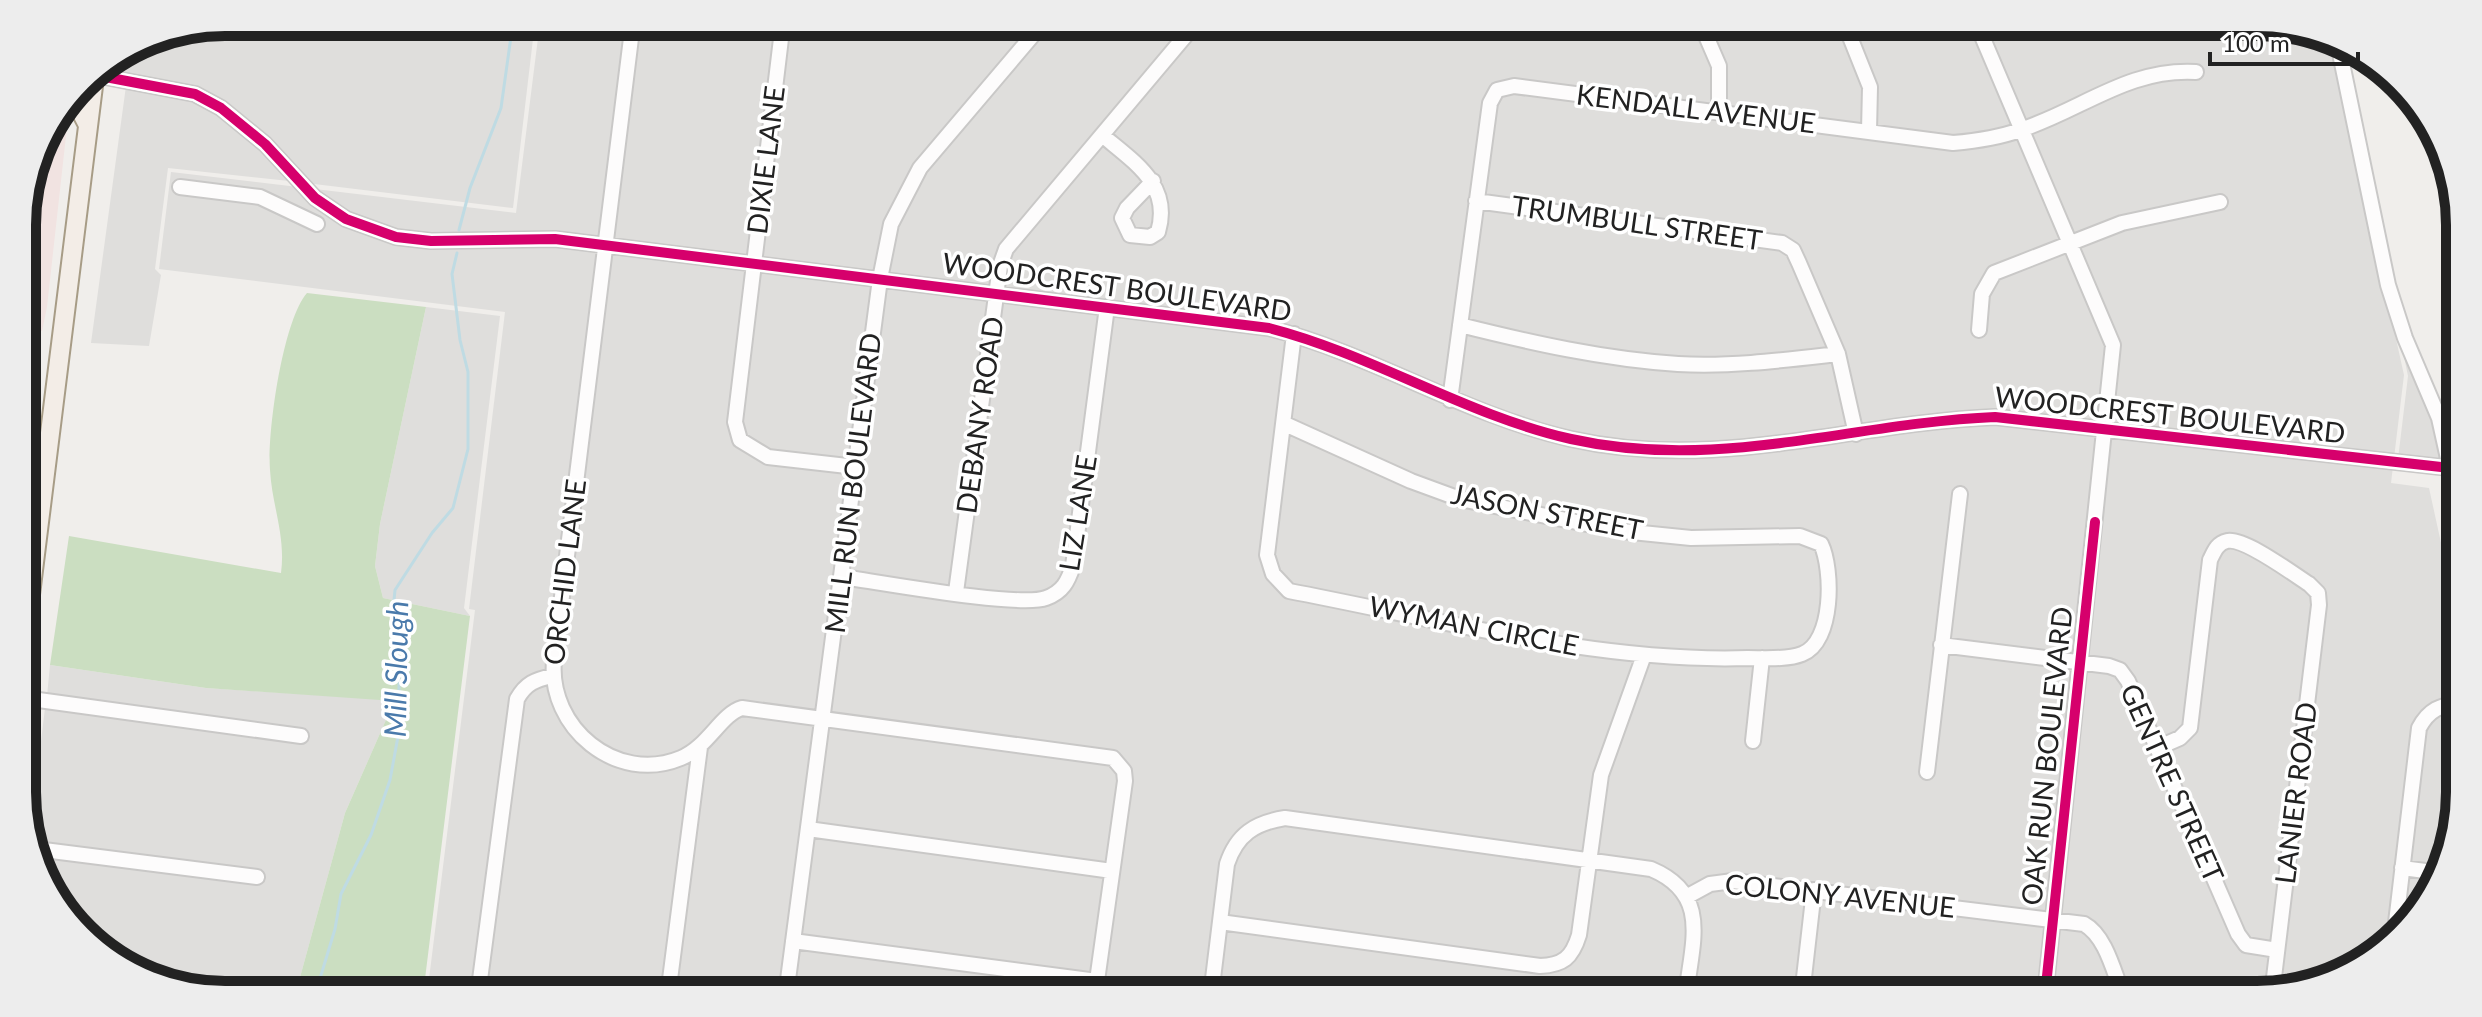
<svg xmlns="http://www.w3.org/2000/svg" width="2482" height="1017" viewBox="0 0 2482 1017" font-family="Lato,sans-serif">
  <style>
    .residential { fill: #dfdedc }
    .commercial { fill: #f1e3e1 }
    .industrial { fill: #ede4e9 }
    .forest { fill: #cbdec1 }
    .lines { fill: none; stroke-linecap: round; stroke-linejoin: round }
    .stream { stroke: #bfdbe3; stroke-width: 3 }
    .minor-casing { stroke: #c9c8c7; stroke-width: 18 }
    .major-casing { stroke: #a79c86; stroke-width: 22 }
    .minor { stroke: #fdfcfc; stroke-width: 14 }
    .major { stroke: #f3ede7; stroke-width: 18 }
    .cycleway-casing { stroke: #fff; stroke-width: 15 }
    .cycleway { stroke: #d6006c; stroke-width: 10 }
    .labels { text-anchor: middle; stroke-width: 7; stroke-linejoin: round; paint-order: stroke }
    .street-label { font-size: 28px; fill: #222; stroke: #fff }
    .water-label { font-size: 30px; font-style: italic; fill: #4a7aab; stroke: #fff }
    .rim { fill: none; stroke: #222; stroke-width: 10 }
  </style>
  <rect width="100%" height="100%" fill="#f0eeeb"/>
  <path class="residential" d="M225 22H535L513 208 306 183 268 140 224 103 193 86 106 71 107 63 148 37Z
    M540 22H2257L2329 36 2404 375 2391 483 2429 488 2459 625 2460 792 2445 869 2370 961 2270 995H427L475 610 469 609 505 312 159 269 171 172 516 213Z
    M126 86 193 99 219 113 261 149 289 181 168 168 155 269 161 275 149 346 91 343Z
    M426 307 500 316 464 608 470 616 383 598 375 566 380 524Z
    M2401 342 2434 420 2444 462 2398 459 2408 376Z
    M50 665 206 688 380 699 389 713 345 813 296 992 169 973 155 981 148 980 64 916 39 855 260 884 262 872 34 843 30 833 45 708 305 742 307 732 47 696Z"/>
  <path class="commercial" d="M70 100 47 307 42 331 23 328 22 211 43 135Z"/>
  <path class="industrial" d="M169 973 320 995H225L155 981Z"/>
  <path class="forest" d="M307 293 426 307 380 524 375 566 383 598 470 616 423 995H320L296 992 345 813 389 713 380 700 206 688 50 665 69 536 281 573C286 536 272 506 270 470 267 432 283 320 307 293Z"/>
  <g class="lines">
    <path class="stream" d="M459 230 470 188 501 108 513 22
      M315 995 335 929 341 894 371 835 390 780 399 731V657L393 610 395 590 432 533 453 508 468 449V372L460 340 452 274 457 253"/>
    <defs>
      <path id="minor" d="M633 22 554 661C548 727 616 785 681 758 708 747 721 714 742 708L1113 758 1124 771 1125 781 1095 995
        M783 22 735 422 740 440 768 457 856 467
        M1700 22 1719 66V111
        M1844 22 1870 87 1869 131
        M1976 22 2113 345 2045 995
        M2337 39 2388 285 2405 338 2439 418 2459 508
        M95 75 195 94 221 108 265 144 315 198 346 219 396 237 431 241 555 239 1269 328C1374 355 1465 415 1571 439 1718 472 1850 423 1995 417L2450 468
        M1102 135C1134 162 1172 185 1158 232L1150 237 1130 235 1122 218 1127 208 1153 181
        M180 187 260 197 317 224
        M1476 201 1782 243 1793 250 1799 263 1838 354 1856 434
        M1460 325C1532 343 1603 359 1678 364 1731 367 1785 360 1838 354
        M1979 330 1982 294 1994 273 2122 223 2220 202
        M1450 400 1490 103 1497 90 1514 86 1953 143C1976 141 1998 138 2020 130 2082 110 2128 68 2196 72
        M1285 424 1411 481 1460 499 1622 531 1691 538 1800 536 1821 544C1833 569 1834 642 1802 654 1787 660 1764 658 1748 658 1598 663 1437 619 1289 591L1273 574 1267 555 1294 334
        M842 577C879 582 1019 608 1046 598 1063 592 1068 581 1073 566L1107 307
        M956 592 1000 266 1006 249 1197 22
        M1941 645 2109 666 2120 670 2128 681 2238 934 2246 945 2277 950
        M24 698 301 736
        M1753 741 1762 658
        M2157 748 2180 738 2190 728 2210 560C2214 552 2217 543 2227 541 2244 537 2293 574 2309 584L2318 593 2319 605 2272 994
        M1927 772 1960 494
        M808 829 1112 871
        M36 849 257 877
        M2402 868 2441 873
        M1688 896 1710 884 1733 881 2084 924C2106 936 2114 973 2123 995
        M1220 922 1540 966C1563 965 1572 958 1579 935L1601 775 1644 655
        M2395 931 2419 728C2429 709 2440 706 2460 702
        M793 941 1097 981
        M478 995 517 699C526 683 535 680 552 676
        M668 995 700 747
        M786 995 880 279 891 224 920 168 1044 22
        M1211 995 1227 864C1237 834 1255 823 1285 818L1651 869C1711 894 1692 942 1686 995
        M1802 995 1814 890"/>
      <path id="major" d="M73 96 88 125
        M23 651 95 70"/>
    </defs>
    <use href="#minor" class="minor-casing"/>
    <use href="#major" class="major-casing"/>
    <use href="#minor" class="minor"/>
    <use href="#major" class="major"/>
    <defs>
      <path id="cycleway" d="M95 75 195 94 221 108 265 144 315 198 346 219 396 237 431 241 555 239 1269 328C1374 355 1465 415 1571 439 1718 472 1850 423 1995 417L2450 468
        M2045 995 2095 522"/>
    </defs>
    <use href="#cycleway" class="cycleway-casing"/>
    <use href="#cycleway" class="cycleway"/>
  </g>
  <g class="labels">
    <g class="street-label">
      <text transform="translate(1696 109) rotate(7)" y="10">KENDALL AVENUE</text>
      <text transform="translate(766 160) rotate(-83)" y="10">DIXIE LANE</text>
      <text transform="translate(1637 223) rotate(8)" y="10">TRUMBULL STREET</text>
      <text transform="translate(1117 287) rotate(8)" y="10">WOODCREST BOULEVARD</text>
      <text transform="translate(980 415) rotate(-82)" y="10">DEBANY ROAD</text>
      <text transform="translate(2170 415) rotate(6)" y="10">WOODCREST BOULEVARD</text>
      <text transform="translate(853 483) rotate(-83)" y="10">MILL RUN BOULEVARD</text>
      <text transform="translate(1547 512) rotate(11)" y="10">JASON STREET</text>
      <text transform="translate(1078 513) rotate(-81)" y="10">LIZ LANE</text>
      <text transform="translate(565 572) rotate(-83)" y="10">ORCHID LANE</text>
      <text transform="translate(1474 626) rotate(11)" y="10">WYMAN CIRCLE</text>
      <text transform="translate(2047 756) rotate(-84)" y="10">OAK RUN BOULEVARD</text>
      <text transform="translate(2172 783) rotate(66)" y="10">GENTRE STREET</text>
      <text transform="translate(2296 793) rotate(-83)" y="10">LANIER ROAD</text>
      <text transform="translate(1840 896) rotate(6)" y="10">COLONY AVENUE</text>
    </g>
    <g class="water-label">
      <text transform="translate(397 669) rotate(-89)" y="10">Mill Slough</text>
    </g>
  </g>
  <path d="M0 0H2482V1017H0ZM225 36H2257A189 189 0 0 1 2446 225V792A189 189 0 0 1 2257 981H225A189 189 0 0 1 36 792V225A189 189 0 0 1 225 36Z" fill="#ededed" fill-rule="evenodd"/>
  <path class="rim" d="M225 36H2257A189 189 0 0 1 2446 225V792A189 189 0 0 1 2257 981H225A189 189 0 0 1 36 792V225A189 189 0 0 1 225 36Z"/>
  <path d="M2210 52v12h148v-12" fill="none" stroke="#222222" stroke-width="4"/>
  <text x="2222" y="52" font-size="24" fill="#222222" stroke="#ffffff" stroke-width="6" paint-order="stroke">100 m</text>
</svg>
